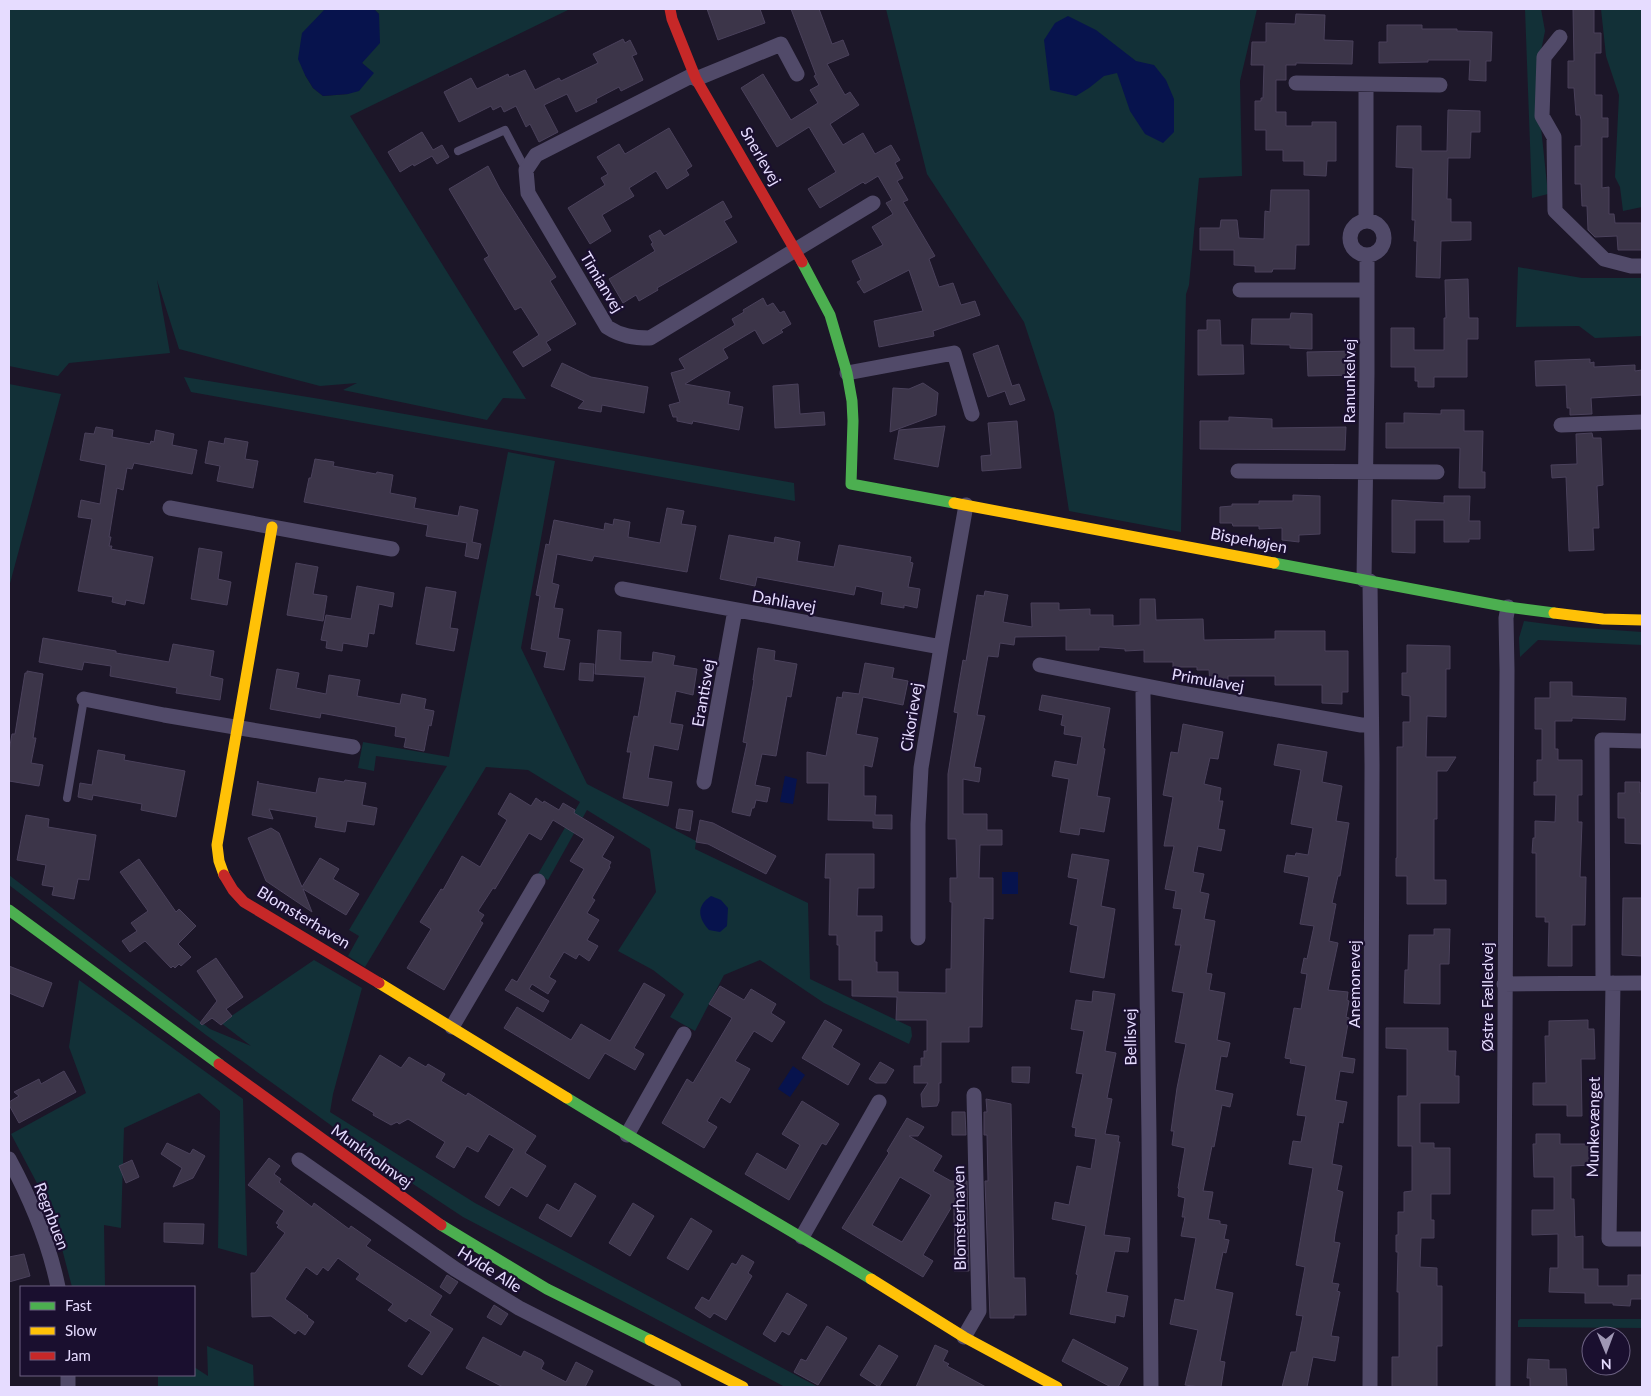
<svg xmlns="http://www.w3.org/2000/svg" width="1651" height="1396" viewBox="0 0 1651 1396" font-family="Lato,sans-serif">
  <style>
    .green { fill: #123037 }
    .water { fill: #07134d }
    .building { fill: #3c3549; stroke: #4a415b; fill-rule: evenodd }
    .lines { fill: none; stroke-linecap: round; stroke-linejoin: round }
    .lane { stroke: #514a69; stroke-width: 8 }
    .street { stroke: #514a69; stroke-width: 15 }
    .fast { stroke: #4caf50; stroke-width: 11 }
    .slow { stroke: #ffc107; stroke-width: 11 }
    .jam { stroke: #c62828; stroke-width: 11 }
    .labels { text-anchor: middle; stroke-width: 4.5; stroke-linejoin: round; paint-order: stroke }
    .street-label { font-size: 16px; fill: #e6dcff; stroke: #1a0f2f }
  </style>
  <rect width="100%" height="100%" fill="#1c1628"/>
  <path class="green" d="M9 9H325L322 13 305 75 313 88 323 96 348 94 373 73 362 63 379 14 374 9H570L350 116 526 399 503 398 487 420 343 390 357 383 320 386 179 349 157 280 170 353 69 363 58 376 9 366Z
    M886 9H1257L1240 81 1242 176 1199 178 1189 285 1186 294 1181 532 1069 511 1054 413 1024 322 927 174Z
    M1525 9H1541L1545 31 1540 56V118L1548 194 1532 198Z
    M1601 9H1642V207L1623 211 1620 187 1615 177 1619 95 1606 56Z
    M1518 267 1582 278H1642V336L1595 338 1579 326 1516 327Z
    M184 377 320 399 794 483 795 501 191 392Z
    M9 384 61 394 9 587Z
    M508 452 555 461 521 648 587 784 696 841 695 849 808 903 810 979 911 1027 912 1036 909 1044 824 1003 760 960 724 975 695 1031 670 1017 684 994 653 970 618 951 656 892 650 849 587 810 548 880 538 874 580 802 528 770 486 767 365 967 348 956 359 936 349 930 447 766 376 756 374 771 358 768 363 742 449 757Z
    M1524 621 1570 627 1642 632V645L1538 640 1520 657 1519 638Z
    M9 875 210 1029 251 1046 221 1023 314 960 362 988 333 1094 330 1112 475 1203 818 1387H785L463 1217 404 1178 206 1035 9 885Z
    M79 980 243 1099 247 1256 218 1248 220 1111 199 1093 124 1128 121 1228 104 1225 105 1287H72L61 1245 39 1187 11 1134 86 1093 69 1047Z
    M1520 1319H1642V1328L1518 1327V1321Z
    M207 1346 253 1365 254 1387H158V1375H194V1367L208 1376Z"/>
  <path class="water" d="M325 9H374L379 14 380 43 362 63 374 73 359 91 348 94 323 96 313 88 305 75 298 59 302 33Z
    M1068 16 1096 30 1136 61 1154 65 1166 80 1174 99V132L1163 143 1145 134 1130 111 1117 73 1104 76 1089 88 1076 96 1050 90 1044 40 1055 23Z
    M785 776 797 779 793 804 780 802Z
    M1002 872H1018V894H1002Z
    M711 896 721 900 728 908 727 926 720 932 709 930C698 918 696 906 711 896Z
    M793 1066 805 1075 790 1097 778 1089Z"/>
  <path class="building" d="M707 9H760L765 23 718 40Z
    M791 9H819L832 44 843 40 849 55 827 64 845 95 850 92 859 105 830 124 843 145 863 133 875 154 891 145 900 160 895 163 903 178 897 181 908 200 903 202 935 256 929 259 939 287 953 283 961 305 975 301 980 315 933 331 934 336 879 347 874 321 923 311 909 270 864 293 857 282 861 280 852 261 883 245 872 227 893 214 886 203 892 200 878 176 865 184 863 182 820 208 808 189 836 172 809 127 777 147 741 88 763 74 791 120 818 103 810 90 819 85 814 76 816 75Z
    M1573 9H1594V33H1601V53H1595V95H1602V118H1608V137H1602V188L1609 187V214H1614L1615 223H1642V250H1618L1617 236 1595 237 1588 230 1587 206H1582L1581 184H1575V146H1581V120L1580 115H1576L1574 88H1568V61H1574Z
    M1296 14 1325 15 1324 40 1353 41 1352 64 1296 63V65H1286V80H1276V112H1286V126H1312V122H1336V161H1327L1326 176 1304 175V161H1283V150H1266V130H1255V101H1261V98H1263L1264 65H1251L1252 42H1266V23L1295 24Z
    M1387 25H1422V29H1457V31L1492 32 1491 61H1486V81L1469 80 1470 60H1428V62L1379 63V42H1387Z
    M623 39 625 43 630 40 637 54 632 56 643 80 621 91 619 87 596 99 597 102 576 112 567 94 544 105 558 132 539 142 530 124 526 127 516 106 504 112 501 106 493 110 491 106 459 122 444 92 471 78 477 89 508 74 509 77 525 70 535 90 559 78 561 81 598 63 593 54Z
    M1448 110 1480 111V132H1471L1470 158H1448L1447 199H1451V222H1471V240L1441 241 1440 278 1416 277 1417 241H1414L1415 220H1412L1413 168 1396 167 1397 126H1421V151H1447Z
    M669 128 692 166 686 170 689 175 667 189 656 171 629 188 634 196 602 215 611 231 590 244 568 208 605 185 601 178 608 174 597 157 619 144 625 154Z
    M422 132 433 150 442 145 449 157 437 164 432 156 414 166 413 164 400 172 388 152Z
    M488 166 500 189 556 277 550 281 576 324 546 342 551 350 523 367 513 352 539 335 521 307 515 310 484 259 489 256 449 189Z
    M1271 190H1309V245H1296L1295 269H1273L1272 272H1255V266L1234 265V250H1200V228H1220L1221 220H1237L1239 238 1264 239 1265 211 1270 212Z
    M723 201 732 217 724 221 737 242 657 288 658 290 639 301 636 295 623 303 609 279 655 251 651 244 653 243 649 236 660 230 664 236Z
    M1468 279 1469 318H1478V339H1467V377H1434V387H1418V381H1415V367H1391V328H1414V350H1444V318H1446L1445 280Z
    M763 298 767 306 773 303 780 313 784 311 791 324 781 330 783 332 763 344 755 330 723 349 728 358 685 384 730 392 728 404 743 407 739 430 693 421 692 424 677 421V417H673L669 405 680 402 671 373 685 369 679 359 735 325 732 319 744 312 743 310Z
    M1291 313 1312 314V349L1290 348V345L1251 344 1252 319H1290Z
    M1207 320H1220L1221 345H1243L1244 374 1198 375V330H1207Z
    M998 345 1012 386 1019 384 1025 400 1010 405 1005 391 988 397 973 354Z
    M1355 351 1356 375 1308 376 1307 352Z
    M1590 359V363L1594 362V367L1635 365V371L1642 370V395L1591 398 1592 414 1570 415V408H1567L1566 385 1536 386 1535 361Z
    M562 363 591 377 648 387 644 413 602 405 601 412 578 408 584 401 551 386Z
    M923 383 938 393 936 415 890 432 893 388 909 389Z
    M798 384 800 414 824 412 825 425 775 428 773 386Z
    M1441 410H1464V431H1483L1482 472H1485V488H1459L1460 448H1386V423H1404V413L1441 414Z
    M1229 417 1272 419V428L1346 427 1345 450 1200 449V421H1229Z
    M1017 421 1021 468 982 471 981 456 991 455 988 423Z
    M945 426 938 467 894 459 899 430Z
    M96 427 113 430 112 437 150 444 151 441 154 442 156 430 174 434 172 445 197 450 192 474 134 463 132 469 127 468 123 490 117 488 109 537H111L109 546H112L111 549 153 557 144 604 126 600 125 605 112 602 113 597 78 591 92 519 78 517 81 500 100 504 106 465 80 460 85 433 94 434Z
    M1592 433 1593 438H1601L1603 485 1597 486 1599 528H1593L1594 550 1569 551 1566 477 1552 478 1551 465 1577 464 1576 434Z
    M225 438 248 442 245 459 258 461 253 488 217 481 220 466 205 463 209 441 224 444Z
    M315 459 334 462 333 466 376 474 377 472 393 475 390 493 416 498 414 508 458 516 460 506 478 510 472 542 481 544 478 559 465 556 467 543 426 536 428 525 304 502 309 478H311Z
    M1293 495 1320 496V534L1299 535V542L1282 540V528L1259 529V526H1233L1232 523H1220V507L1232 506V504H1259V501H1293Z
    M1444 496H1470L1469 521H1480V539H1469V542H1444V520H1415V553L1392 552V500L1444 503Z
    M667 508 684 511 681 524 696 526 687 572 594 556 592 561 557 554 552 583 559 585 554 608 563 609 558 638 570 640 564 670 544 667 547 652 531 649 540 596 536 595 546 544 549 545 554 520 604 530 605 523 613 525 614 519 630 522 628 537 660 543Z
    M729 535 774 543 775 537 800 542 797 561 834 567 839 545 911 557 910 562 913 563 908 587 920 589 917 608 904 605V608L881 604 883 592 856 586 854 595 757 577 755 586 720 579Z
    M199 548 222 552 218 579 231 582 227 605 191 599Z
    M296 563 318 567 313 594 327 596 323 621 287 615Z
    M357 586 394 593 392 607 379 604 374 634 369 633 367 647 343 643 342 651 326 648 327 641 321 640 326 615 351 619Z
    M426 587 456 592 450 628 458 629 454 651 416 644Z
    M985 591 1008 595 1003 622 1032 627 1031 603H1059V610L1090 609V615H1113V626L1140 625V599H1155L1156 620 1203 619 1204 640 1275 639V631H1325V651H1348V692H1342V704L1322 703V685H1275V676H1228V683H1210L1209 670H1197V667H1173V662H1144V650L1125 651V649L1099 647V650H1066V636L1015 637 1014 645 1000 643 998 657 988 656 977 715 985 716 974 767 981 768 979 782 963 779V814H987V830H1002V845H980L979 878H993V919L984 918 982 1027H969V1042H941V1083H939V1101L937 1106 922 1107 921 1094 928 1083H914V1066H921V1058H924V1051H927V1020H896L897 997 852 996V980H839V945H837V935H829L830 878H825L826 854H874V888H858L857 916H882V931H875V962H877V972H898V992L946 993V969H951L952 902H950V878H957L956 839H948V774L958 713 954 712 963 660 966 661 977 595 984 596Z
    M598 630 621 632 620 660 652 662 653 652 675 656 673 665 697 669 693 695 676 691 670 723 683 725 678 750 654 745 648 778 672 782 668 806 623 798 631 752H627L634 716 638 717 645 677 595 674Z
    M43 638 116 651V653L169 662 173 644 214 651 210 676 223 679 220 700 176 693 177 688 110 676 111 666 84 662 82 670 39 662Z
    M1407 645 1450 646V669H1446V717L1427 716 1426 757H1456L1447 771H1437V819H1434V880H1446V904H1407V876H1396V858H1397V747H1403V722H1410V696L1402 695V673H1407Z
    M758 648 775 651 774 660 797 664 791 697 787 696 776 756 762 754 755 785 770 788 767 802 756 800 754 808H752L750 816 732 812 747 743 743 742 754 680H753Z
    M580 663 594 664 593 681 579 680Z
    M865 663 894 668 892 678 908 681 903 705 863 697 856 734 878 738 872 767 864 765V796H876L875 815H892V829L873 828V821L828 820 829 783H807V752L826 756 837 697 842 698 843 692 859 694Z
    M277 669 299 673 296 688 326 694 329 675 360 680 357 696 400 704 402 694 426 699 424 709 434 711 431 726 429 725 424 751 404 747 406 738 395 736 396 727 321 713 320 718 270 709Z
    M27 671 43 674 33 738H36L31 763 43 765 39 786 9 781V751L12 734H15L25 673H27Z
    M1550 682H1572V696L1626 698 1625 720 1572 718V721H1555V749H1558V760H1582V795H1578V822H1582L1580 877H1586L1585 925H1572V966H1548L1549 922H1545V917H1536V853H1532L1533 838H1535V821L1555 822 1556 795H1534V782H1537V760H1542V729H1535V698H1550Z
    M1042 695 1110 708 1103 748 1105 749 1097 796 1110 798 1104 832 1080 828 1079 835 1060 832 1069 779 1052 776 1055 761 1077 765 1082 737 1064 734 1065 726 1061 725 1063 715 1039 710Z
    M1183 724 1223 732 1218 759 1210 758 1204 784 1221 788 1219 801H1223L1218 829 1225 830 1221 851 1198 846 1193 872 1204 874 1200 892 1209 894 1204 919 1215 921 1206 973 1212 974 1209 990 1225 993 1217 1040 1230 1043 1227 1057 1221 1056 1215 1090 1233 1094 1230 1107 1222 1105 1214 1147 1212 1146 1203 1191 1213 1192 1208 1219 1220 1221V1224L1227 1225 1224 1239 1229 1240 1226 1253 1223 1252 1215 1289 1233 1293 1220 1361 1225 1362 1221 1387H1200L1185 1385 1198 1330 1170 1324 1175 1299 1184 1301 1196 1238 1181 1236 1185 1217H1182L1185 1198 1178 1196 1179 1189 1178 1188 1185 1148 1172 1145 1174 1131H1171L1177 1088 1186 1044 1175 1042 1184 993 1172 991 1181 945H1175L1182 909 1173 908 1176 891 1165 889 1174 846H1164L1173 797 1163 795 1171 752 1178 753Z
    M1278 744 1327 752 1322 782 1342 786 1336 821 1349 823 1340 876H1338L1332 903 1336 904 1329 941 1338 943 1328 990 1348 992 1347 1000 1349 1001 1346 1017 1349 1018 1342 1057 1355 1059 1353 1073 1340 1071 1335 1100 1347 1102 1343 1123 1339 1122 1332 1164 1342 1166 1337 1190 1343 1192 1335 1234 1334 1242 1340 1243 1332 1283 1339 1284 1337 1291 1340 1292 1331 1336 1339 1337 1335 1361 1313 1357 1307 1387H1282L1291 1352H1296L1303 1316 1296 1315 1305 1267 1296 1265 1313 1168 1289 1164 1293 1141 1301 1142 1306 1116 1297 1115 1306 1066 1290 1063 1291 1059 1285 1058 1294 1008 1301 1009 1307 974 1301 973 1304 958 1307 959 1314 926 1300 924 1309 877 1284 872 1287 855 1295 856 1296 853 1308 855 1313 828 1291 824 1301 770 1274 765Z
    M98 750 125 755 124 760 185 771 176 817 141 810 142 804 93 795 92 800 78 797 80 783 92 785Z
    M319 778 344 782 345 780 366 783 362 805 377 808 374 825 347 821 345 832 315 827 317 817 269 809 273 819 252 815 258 781V783L316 793Z
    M1625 782H1640V793H1642V844L1625 843V818H1618V793H1625Z
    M510 793 531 806 536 798 543 803 544 801 559 810 563 803 575 810 574 813 614 837 602 857 611 862 609 866 610 867 592 898 595 900 587 913 599 920 587 940 598 946 589 961 579 954 576 959 564 952 549 977 556 981 548 994 532 984 529 989 549 1001 543 1012 505 990 512 979 517 982 584 869 570 861 584 839 553 820 541 840 529 833 495 889 493 888 478 911 484 915 480 921 483 923 444 990 407 968 431 929 420 922 441 889 443 890 462 856 480 867 507 820 498 814Z
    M679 809 693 811 690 831 676 828Z
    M26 815 49 819 48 827 96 835 89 880 78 879 74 899 52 895 54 887 42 885 46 865 17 860Z
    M700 820 713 823 776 856 766 874 708 844 696 842Z
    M271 828 279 833 302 887 320 858 339 869 333 879 359 894 346 915 303 889 312 912 266 881 248 838Z
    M1072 854 1109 860 1101 906 1115 909 1104 978 1070 972 1078 926 1070 924 1078 879 1068 877Z
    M139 859 176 912 179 909 196 926 178 944 191 957 181 966 179 964 175 968 173 966 171 968 145 941 130 952 122 941 137 931 131 923 148 911 120 872Z
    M1623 898H1642V956L1622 955Z
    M1434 929H1450L1449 964H1440V1004L1404 1003 1405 970H1408L1409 935H1434Z
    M216 958 243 997 226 1009 232 1016 221 1025 212 1018 202 1025 200 1023 217 1001 197 971Z
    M9 966 52 983 43 1007 9 993Z
    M644 983 665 995 634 1048 644 1054 635 1070 605 1053 589 1079 504 1028 517 1007 571 1040 581 1024 610 1041Z
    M720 986 744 1000 751 989 776 1004 771 1013 785 1022 772 1042 754 1031 735 1061 750 1069 730 1103 721 1097 707 1121 717 1127 704 1148 662 1123 687 1079 693 1083 732 1018 709 1004Z
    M1093 991 1115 994 1105 1051 1116 1053 1107 1098 1112 1099 1105 1134 1119 1136 1118 1142H1120L1104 1235 1130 1238 1128 1252 1115 1251 1106 1292 1128 1296 1124 1317 1116 1315 1115 1323 1070 1314 1078 1275 1076 1274 1086 1226 1052 1219 1055 1202 1069 1205 1077 1166 1091 1169 1096 1139 1075 1136 1076 1128 1072 1127 1083 1074 1076 1073 1084 1031 1071 1029 1076 1000 1092 1002Z
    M825 1020 842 1030 832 1047 860 1064 848 1085 802 1058Z
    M1588 1020V1029H1594L1595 1059H1581L1582 1116H1567V1105H1533V1083H1546L1545 1036H1549V1021Z
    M1386 1028H1448V1051H1456L1455 1076H1459V1103H1420V1143H1434V1148H1450V1194H1431V1220H1434V1238H1421L1420 1267 1437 1268V1286H1442V1346H1437V1387H1392V1357H1399V1292H1397L1398 1252H1396V1235H1398V1212H1404V1192L1412 1191V1146H1398V1096H1407V1049L1386 1048Z
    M380 1055 401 1068 409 1057 426 1067 428 1064 445 1074 441 1081 466 1096 468 1093 536 1136 525 1153 546 1166 527 1197 511 1187 499 1206 485 1197 514 1149 489 1134 478 1152 467 1146 454 1168 436 1157 445 1142 408 1119 399 1124 397 1122 391 1125 373 1115 374 1113 352 1100Z
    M880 1062 894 1070 886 1083H876L869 1079Z
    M1012 1067H1030L1029 1083 1012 1082Z
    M64 1071 76 1092 19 1123 9 1105V1102L19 1096 14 1092 39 1079 41 1084Z
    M986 1099 1011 1104 1014 1278H1025L1026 1315H1014V1318H990L985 1181H988L987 1135H984V1112H987Z
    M802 1101 839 1124 826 1145 822 1143 789 1200 745 1174 757 1153 786 1170 800 1145 782 1134Z
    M952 1112H965L966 1135H952Z
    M907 1118 924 1127 918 1136H909L942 1156 933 1171 951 1181H967L969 1271H954L955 1224 954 1226V1203L923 1255 933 1261 923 1277 842 1228 889 1153 887 1151ZM900 1177 931 1195 902 1242 872 1225Z
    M1536 1134H1560V1144H1592V1165L1571 1166V1199H1574L1575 1237 1583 1236V1269H1598V1286H1628V1275H1642V1299H1631L1630 1306 1613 1305V1303H1585V1293L1549 1292 1550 1268H1558V1234L1532 1235V1210H1554V1177H1534L1533 1144H1536Z
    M167 1143 190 1154 193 1149 205 1156 193 1178 173 1187 182 1168 161 1154Z
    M269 1158 280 1166 274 1174 281 1179 279 1182 312 1207 314 1203 349 1229 351 1226 371 1240 366 1246 442 1296 430 1315 453 1329 422 1375 408 1366 431 1332 409 1318 406 1322 388 1310 393 1304 356 1279 360 1274 338 1258 328 1271 323 1267 317 1275 306 1267 285 1299 308 1316 307 1317 314 1322 305 1335 298 1330 295 1334 271 1316 252 1317 251 1273H255L285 1233 277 1227 279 1225 276 1223 284 1211 248 1185Z
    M132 1160 139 1177 126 1183 119 1166Z
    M575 1183 596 1196 571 1237 539 1218 547 1204 559 1211Z
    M633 1203 654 1216 630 1256 609 1243Z
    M691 1218 712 1231 688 1270 667 1258Z
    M164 1223 204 1224 203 1244 164 1242Z
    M24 1254 30 1276 9 1282V1257Z
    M742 1255 754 1262 748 1273 752 1276 726 1320 714 1313 710 1318 695 1308 702 1297 709 1301 732 1263 736 1265Z
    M447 1275 458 1282 450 1294 440 1287Z
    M787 1293 807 1305 789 1335 782 1331 775 1342 763 1334Z
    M494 1305 508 1314 501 1325 487 1317Z
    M827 1326 847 1338 818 1385 794 1372 801 1359 806 1361Z
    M483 1337 521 1357 524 1351 542 1360 544 1363 541 1369 566 1382 576 1362 593 1371 585 1387H503L466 1368Z
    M1073 1339 1128 1368 1118 1387H1111L1062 1361Z
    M879 1345 898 1356 879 1387 860 1375Z
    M935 1345 948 1351 943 1361 949 1364 947 1366 986 1387H916Z
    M1528 1359 1549 1360V1369H1566L1567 1387H1530V1378H1527Z"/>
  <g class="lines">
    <path class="lane" d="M458 151 505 130 526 170
      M67 798 84 699"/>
    <path class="street" d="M1560 37 1544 57 1542 116 1554 137 1555 211 1604 259 1631 266H1642
      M693 75 536 155 526 170 528 193 607 327C621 336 633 338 650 338L873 203
      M696 79 781 44 797 74
      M1296 83 1440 85
      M1366 84V221
      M1350 238a17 17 0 1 1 34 0a17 17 0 1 1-34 0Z
      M1240 290H1366
      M847 373 954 353 972 414
      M1561 425 1642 422
      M1238 471 1437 472
      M170 508 392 549
      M1364 580 1367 373V255
      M1370 581 1372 765 1370 1387
      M622 589 941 647
      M1040 665 1177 692 1361 725H1371
      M1144 686 1143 694 1149 1136 1151 1387
      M84 699 164 715 353 747
      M704 782 735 610
      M918 938V824L921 768 941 647 966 505
      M1603 983 1602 740 1642 741
      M1613 983 1609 1239H1642
      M1504 984 1642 983
      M452 1027 538 881
      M627 1135 684 1034
      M9 1159C30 1198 49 1243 58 1287
      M299 1160 455 1269 519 1308 674 1387
      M802 1237 879 1102
      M964 1337 979 1311 974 1095
      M68 1375V1387
      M1503 1387 1507 670 1506 618 1508 607"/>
    <path class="fast" d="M802 262 830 315 847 373 852 401 853 421 851 484 954 503
      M1274 563 1508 607 1554 613
      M9 910 219 1064
      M567 1098C668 1160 770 1218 871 1279
      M441 1225 547 1289 650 1340"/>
    <path class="slow" d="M954 503 1274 563
      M1554 613 1603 619 1642 620
      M224 875 219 861 217 845 272 527
      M379 983 567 1098
      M871 1279 964 1337 1057 1387
      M650 1340 743 1387"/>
    <path class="jam" d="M670 9 672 19 696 79 802 262
      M224 875 233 890 244 902 379 983
      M219 1064 441 1225"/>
  </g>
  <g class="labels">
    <g class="street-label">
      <text transform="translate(761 156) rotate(60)" y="6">Snerlevej</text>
      <text transform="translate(602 282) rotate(59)" y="6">Timianvej</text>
      <text transform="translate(1349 381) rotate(-90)" y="6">Ranunkelvej</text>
      <text transform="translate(1249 540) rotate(11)" y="6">Bispehøjen</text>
      <text transform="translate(784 601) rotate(10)" y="6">Dahliavej</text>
      <text transform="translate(1208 680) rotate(10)" y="6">Primulavej</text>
      <text transform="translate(703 693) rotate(-80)" y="6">Erantisvej</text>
      <text transform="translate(911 717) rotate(-81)" y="6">Cikorievej</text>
      <text transform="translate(304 917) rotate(31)" y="6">Blomsterhaven</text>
      <text transform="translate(1354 984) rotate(-90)" y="6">Anemonevej</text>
      <text transform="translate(1487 997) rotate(-90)" y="6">Østre Fælledvej</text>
      <text transform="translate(1130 1037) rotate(-91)" y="6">Bellisvej</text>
      <text transform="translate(1593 1127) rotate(-89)" y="6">Munkevænget</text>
      <text transform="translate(372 1156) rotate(36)" y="6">Munkholmvej</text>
      <text transform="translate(52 1216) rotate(69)" y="6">Regnbuen</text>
      <text transform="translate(959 1218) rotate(-91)" y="6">Blomsterhaven</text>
      <text transform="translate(490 1269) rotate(32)" y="6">Hylde Alle</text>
    </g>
  </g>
  <rect width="1651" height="1396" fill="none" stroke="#e6dcff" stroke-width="20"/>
  <rect x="20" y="1286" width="175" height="90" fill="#1a0f2f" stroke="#6c6182"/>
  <rect x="30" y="1302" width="25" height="8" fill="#4caf50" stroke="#6c6182"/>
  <text x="65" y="1311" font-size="15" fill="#e6dcff">Fast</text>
  <rect x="30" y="1327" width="25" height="8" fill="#ffc107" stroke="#6c6182"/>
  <text x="65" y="1336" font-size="15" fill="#e6dcff">Slow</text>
  <rect x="30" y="1352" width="25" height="8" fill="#c62828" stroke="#6c6182"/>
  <text x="65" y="1361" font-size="15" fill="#e6dcff">Jam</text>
  <g transform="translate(1606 1351) rotate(179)"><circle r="24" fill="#1a0f2f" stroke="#6c6182"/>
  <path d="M0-4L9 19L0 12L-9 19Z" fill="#9f97b4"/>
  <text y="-8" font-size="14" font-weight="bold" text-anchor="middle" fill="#e6dcff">N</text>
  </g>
</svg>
